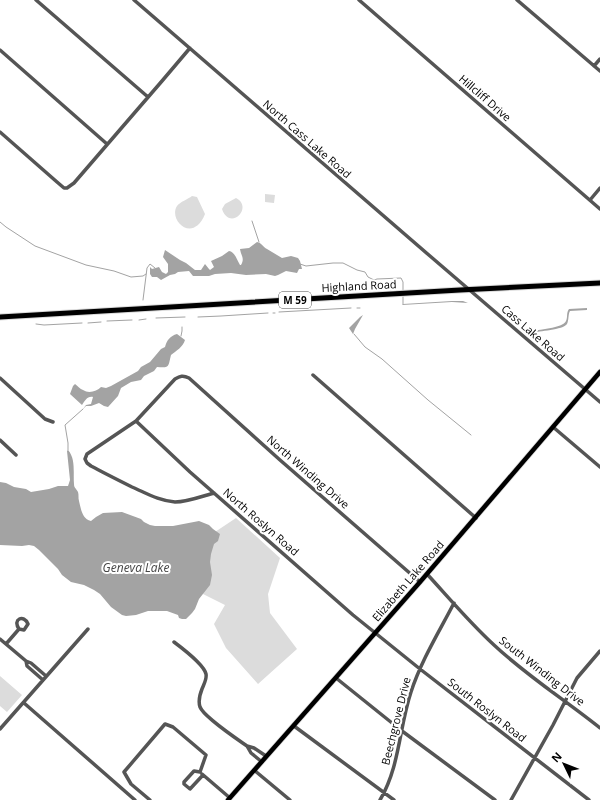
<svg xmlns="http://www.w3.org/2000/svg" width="600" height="800" viewBox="0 0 600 800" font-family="'Open Sans',sans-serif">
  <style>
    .green { fill: #dcdcdc }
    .water { fill: #a3a3a3 }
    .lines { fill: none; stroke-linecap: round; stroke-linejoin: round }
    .stream { stroke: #a3a3a3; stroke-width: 1 }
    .major-casing { stroke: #dbdbdb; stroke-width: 6 }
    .highway-casing { stroke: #dbdbdb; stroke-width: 7 }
    .minor { stroke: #555; stroke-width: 3.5 }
    .major { stroke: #000; stroke-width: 4.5 }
    .highway { stroke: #000; stroke-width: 5 }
    .labels { text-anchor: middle; stroke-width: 4; stroke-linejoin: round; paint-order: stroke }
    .shield { fill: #fff; stroke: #4c4c4c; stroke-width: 1 }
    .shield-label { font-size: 10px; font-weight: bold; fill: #000 }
    .street-label { font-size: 11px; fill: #000; stroke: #fff }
    .water-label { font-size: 12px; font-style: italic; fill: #444; stroke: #fff }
  </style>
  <rect width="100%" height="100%" fill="#fff"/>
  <path class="green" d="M265 194 275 195 274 203 265 202Z
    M192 196 197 197 205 214C193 244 168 220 177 206 180 202 188 199 192 196Z
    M236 198C254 207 230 232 222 209L225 204Z
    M236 518 280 558 268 594 270 613 297 649 258 684 226 648 214 624 225 605 197 591 200 542Z
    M0 676 22 695 7 712 0 706Z"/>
  <path class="water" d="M257 242C262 243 263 247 267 249 272 252 277 255 282 258L291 256 298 258 300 261 302 269H299L297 273 286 271 278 275 275 276 266 274 246 275 231 273 215 274 209 276H193L189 271 178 272 175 274 170 275 161 280 157 277H152L150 274V267L152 269 159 267 162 272 166 274 168 272V264L163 257 165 250 180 260 186 263 195 270H201L205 264 209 269 210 270 214 267 211 261 222 256 229 251C235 252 237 260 240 265H241C245 258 241 256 240 249L249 248Z
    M452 301H463L468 303 452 302 402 305 403 304Z
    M587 308V310L570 311C568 314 569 320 567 324 563 330 539 331 531 333L530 331C537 330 563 328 566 321 568 317 566 313 569 309Z
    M363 315 355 329 353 334 349 328 360 317Z
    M177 334 185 340C183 347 176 351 171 355 168 367 170 368 157 367L154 371 144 376 141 380 131 382 121 388 118 396 108 407 104 406 99 403 91 406H86L83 409 86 405 91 404 93 397C87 396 85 401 82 405L70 394 73 386 75 384C78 386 80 389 83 390 89 394 97 391 101 387L106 388 111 386 138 371 141 367 150 362 161 349 165 347C167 340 170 336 177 334Z
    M68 450C76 459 73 473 74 484 74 488 76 488 78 492 79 495 78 498 79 501 81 509 82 519 91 521L96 517 103 513 122 512 141 519 144 522 150 525 155 526H173L199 521 209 525 213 529 220 534 218 541 214 544 211 554 210 562 212 575 210 585 199 599 195 609 192 613 186 619H182L179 618 178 615 167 611H148L136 615 126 616 122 615 111 607 100 594 94 590 84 585 71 582 62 575 58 569 39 550 34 546 29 545 22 546 0 545V482L6 483 14 487 26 489 31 492 49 489 58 486H68L70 480 67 451Z"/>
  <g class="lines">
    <path class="stream" d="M252 221 259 242
      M0 222 6 227 35 246 86 265 114 271 131 277 143 276 146 274
      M300 264 306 266 333 263H343L357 270 365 272 368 277 374 280 377 279 401 278 403 282V292
      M403 295V304
      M143 300 147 268 150 264 155 268
      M357 308H360
      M279 312 351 308
      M273 313H275
      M198 317 221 316 268 313
      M156 318 185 317
      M139 320 146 319
      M107 321 132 320
      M88 323 101 322
      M36 324 44 325 82 323
      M354 334 365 347 382 359 428 400 471 435
      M181 336 182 331V327
      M68 450V443L65 425 83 409"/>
    <defs>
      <path id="major" d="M228 800 420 582 600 372"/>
      <path id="highway" d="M0 317 460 290 600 283"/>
    </defs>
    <use href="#major" class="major-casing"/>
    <use href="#highway" class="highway-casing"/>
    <path class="minor" d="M36 0 148 97
      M134 0 430 256 600 402
      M359 0 600 209
      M517 0 600 71
      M0 50 107 144
      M594 66 600 59
      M0 132 57 182 64 188H67L74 183 162 81 190 48
      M590 200 600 188
      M313 375 476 518
      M0 378 45 419 53 422
      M136 421 190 472 353 615 420 669 589 800
      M553 427 600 467
      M0 440 16 455
      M214 493C203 496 187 502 175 502 159 501 146 493 132 487 118 480 104 473 91 466L87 463 85 459 87 454 136 421 175 379C180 376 183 375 189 378L280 460 420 582
      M427 574C449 598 470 623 494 645 527 676 565 700 600 728
      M0 639 26 661 31 663 46 676
      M174 642C182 648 204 665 206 674 207 679 204 684 202 689 200 694 198 701 200 707 204 717 237 739 247 746L254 748 266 756
      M6 644 19 629C12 619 24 614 28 624L24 630 19 629
      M26 661 27 666 43 680
      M336 678 402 731 495 800
      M24 703 135 800
      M294 726 394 800
      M0 729 88 629
      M247 746 251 753 262 762
      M254 770 290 800
      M202 774 230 798
      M150 800 131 784 124 772 165 724 173 727 206 755 200 772 194 771 184 782V784L190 789 203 775
      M380 800C400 766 399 728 411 692 421 661 439 632 454 603
      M511 800 553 725 577 678 600 651"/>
    <use href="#major" class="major"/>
    <use href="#highway" class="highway"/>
  </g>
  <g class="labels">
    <rect class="shield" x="279" y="292" width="32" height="16" rx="3"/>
    <g class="shield-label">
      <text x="295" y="304">M 59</text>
    </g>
    <g class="street-label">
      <text transform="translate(485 98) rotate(41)" y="4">Hillcliff Drive</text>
      <text transform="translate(307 139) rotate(41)" y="4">North Cass Lake Road</text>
      <text transform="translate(359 286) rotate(-3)" y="4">Highland Road</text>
      <text transform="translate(533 333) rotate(41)" y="4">Cass Lake Road</text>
      <text transform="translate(308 472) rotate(41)" y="4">North Winding Drive</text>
      <text transform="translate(261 522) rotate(41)" y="4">North Roslyn Road</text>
      <text transform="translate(408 581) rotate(-49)" y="4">Elizabeth Lake Road</text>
      <text transform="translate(542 671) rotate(38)" y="4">South Winding Drive</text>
      <text transform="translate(487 710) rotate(38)" y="4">South Roslyn Road</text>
      <text transform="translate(396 721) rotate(-76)" y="4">Beechgrove Drive</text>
    </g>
    <g class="water-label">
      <text x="136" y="572">Geneva Lake</text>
    </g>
  </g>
  <g transform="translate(564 764) rotate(313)" stroke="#ffffff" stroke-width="3" paint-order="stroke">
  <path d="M0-3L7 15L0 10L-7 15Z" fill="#000000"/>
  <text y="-6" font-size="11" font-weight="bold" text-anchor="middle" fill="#000000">N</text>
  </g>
</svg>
